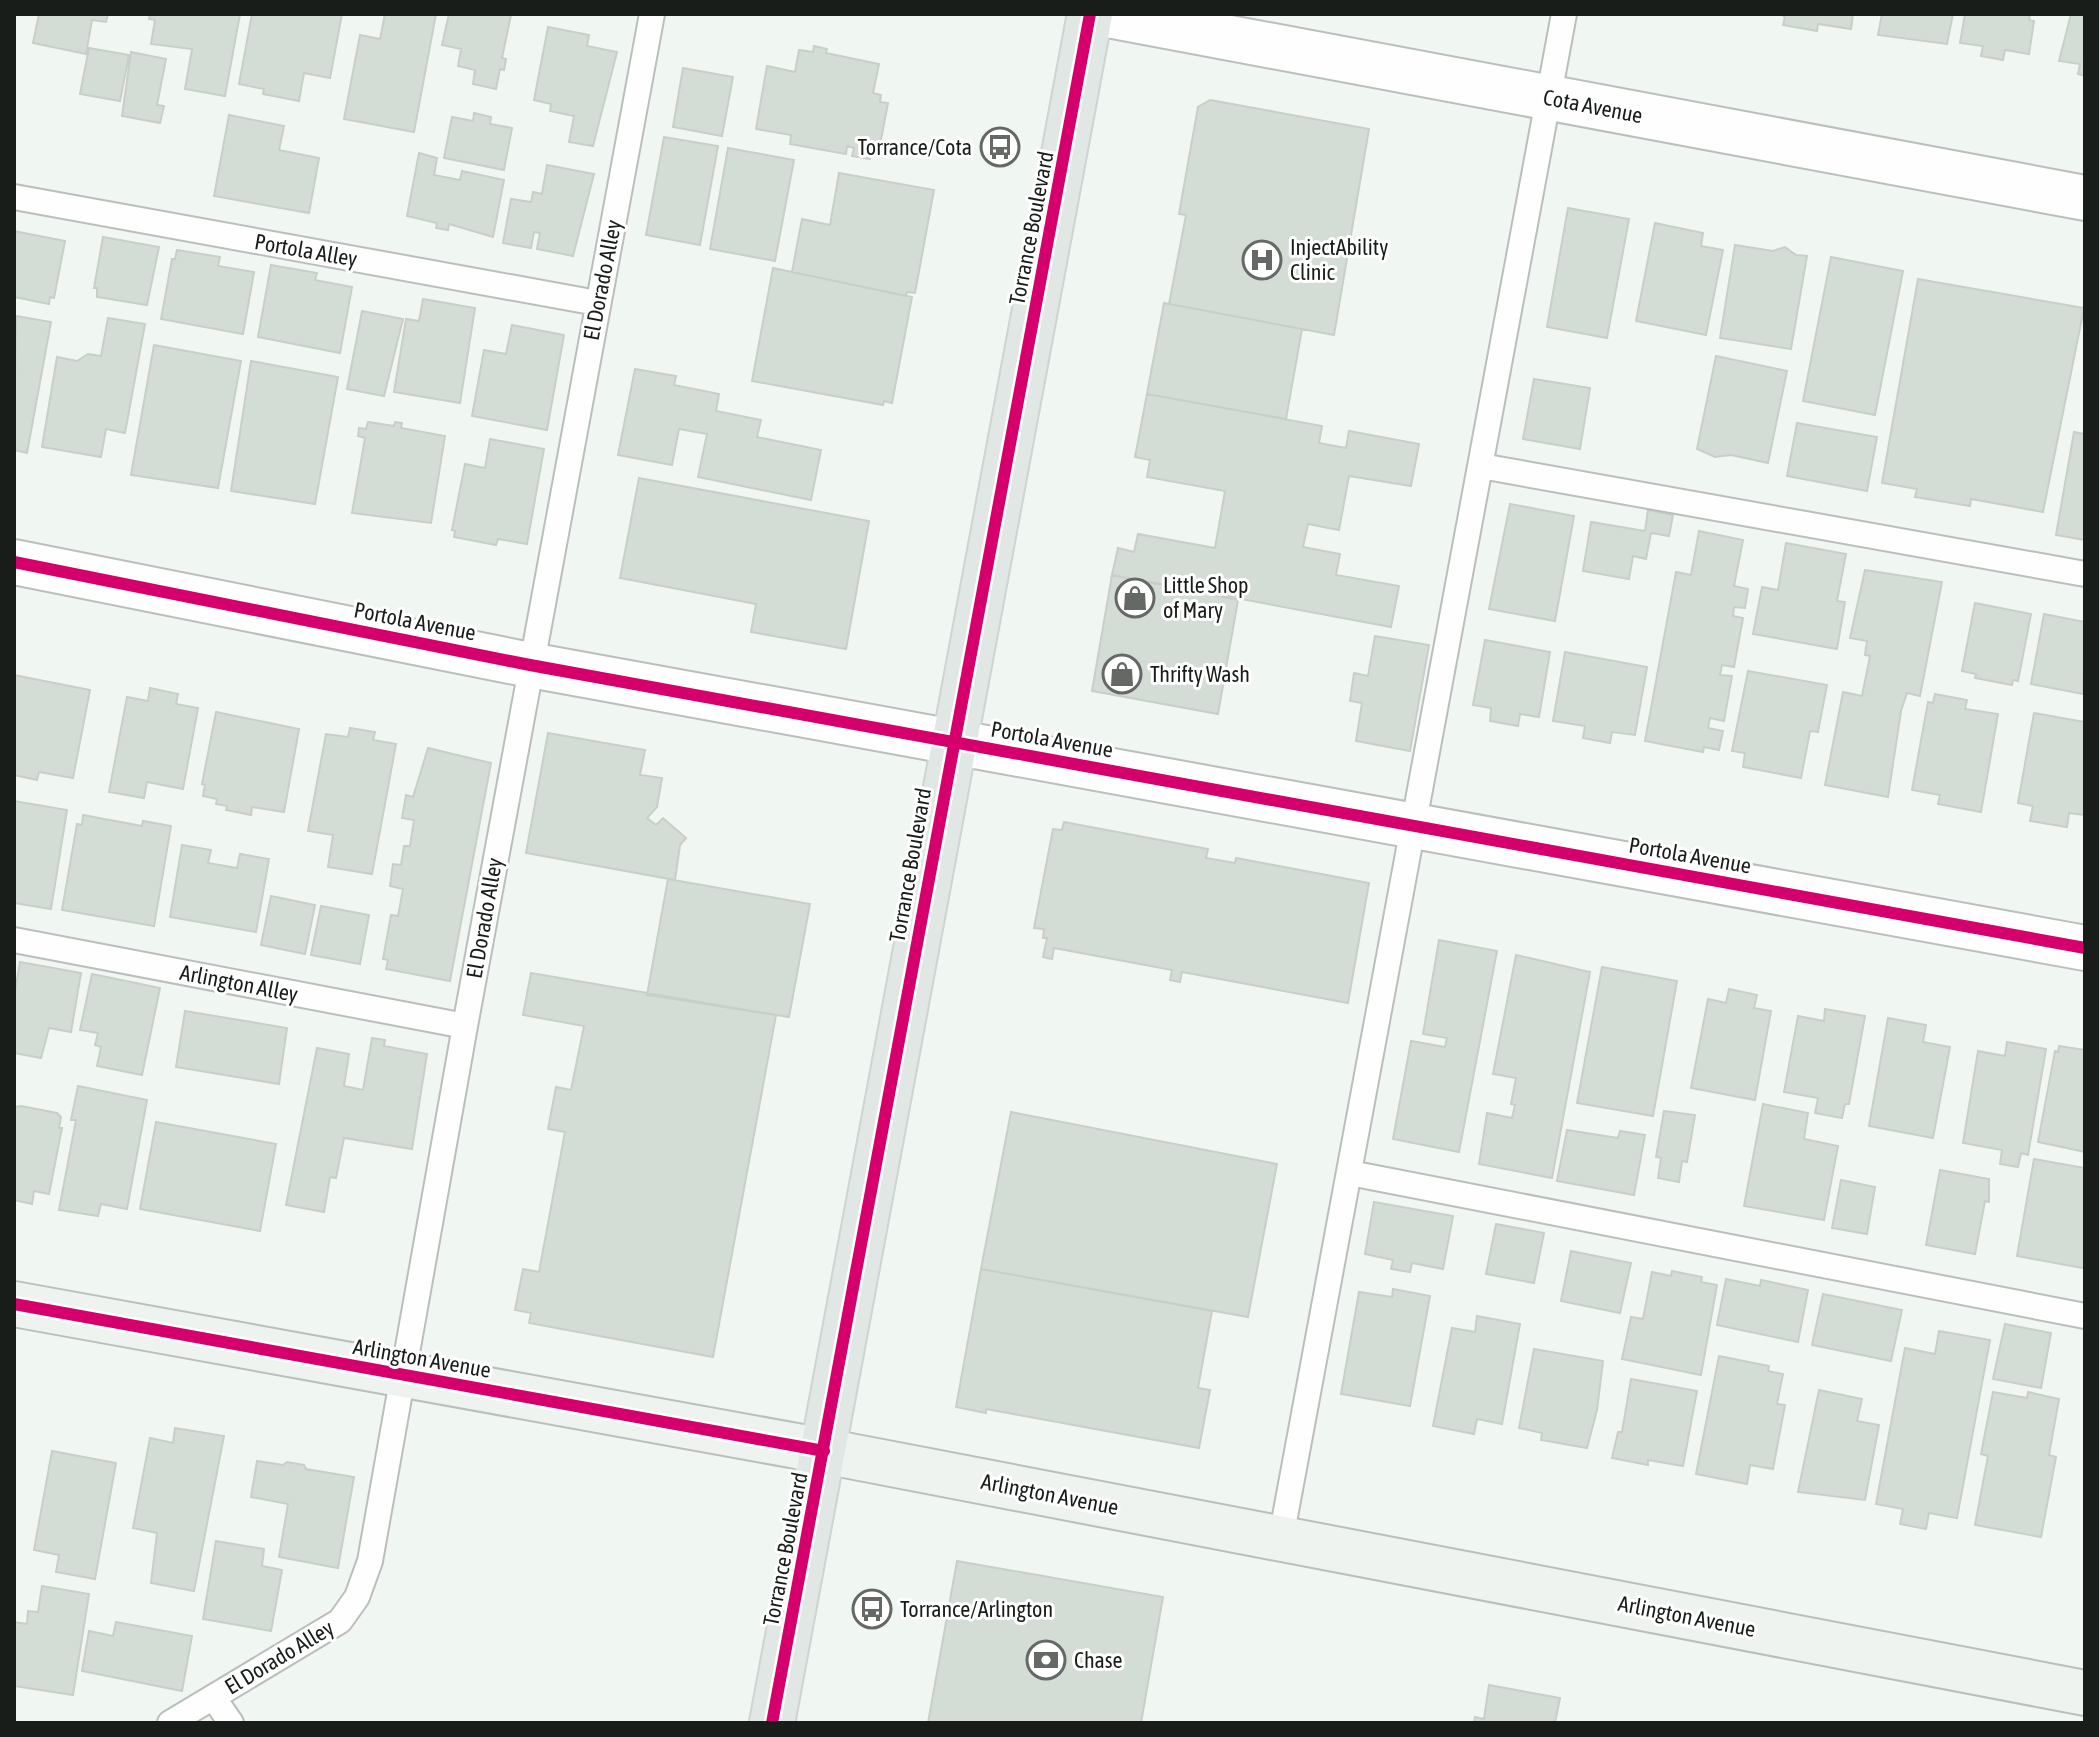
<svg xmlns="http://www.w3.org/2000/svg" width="2099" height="1737" viewBox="0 0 2099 1737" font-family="'Asap Condensed',sans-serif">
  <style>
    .building { fill: #d3ddd6; stroke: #cacecb; stroke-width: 2 }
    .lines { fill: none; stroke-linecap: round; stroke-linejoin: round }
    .lane-casing { stroke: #babfbc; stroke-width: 28 }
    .street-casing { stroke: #babfbc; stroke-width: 48 }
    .secondary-casing { stroke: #babfbc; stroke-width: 48 }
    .primary-casing { stroke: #d0d3d1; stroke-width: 48 }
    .lane { stroke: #fdfefd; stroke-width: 24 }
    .street { stroke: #fdfefd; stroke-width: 44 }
    .secondary { stroke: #eef3f0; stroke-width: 44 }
    .primary { stroke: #e1e7e4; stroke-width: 44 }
    .cycleway-casing { stroke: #fff; stroke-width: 17 }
    .cycleway { stroke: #d6006c; stroke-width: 12 }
    .labels { text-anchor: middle; stroke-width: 6; stroke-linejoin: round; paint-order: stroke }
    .street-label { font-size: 22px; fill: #191d1a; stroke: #fff }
    .poi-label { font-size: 22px; fill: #191d1a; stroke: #fff; text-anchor: start }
  </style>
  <rect width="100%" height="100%" fill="#f0f6f2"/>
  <path class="building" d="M39 14H108L106 22 92 20 86 54 33 43Z
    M150 14H240L225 96 185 89 192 49 151 44 155 20 149 19Z
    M252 14H342L330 78 304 73 299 101 263 94 264 89 239 84Z
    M385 14H436L414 132 344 119 360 35 380 39Z
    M449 14 511 15 502 58 506 59 504 70 500 69 496 89 473 84 475 70 458 66 461 49 442 45Z
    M1780 14H1853L1851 29 1818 24 1817 31 1783 25 1785 17Z
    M1882 14H1953L1947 44 1878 35Z
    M1965 14H2030L2029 20 2034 21 2029 54 2005 50 2003 60 1981 56 1983 46 1960 43Z
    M2071 14H2085V76L2078 74 2080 64 2059 61Z
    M548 27 589 35 587 46 617 52 593 146 569 142 574 116 550 111 551 104 534 100Z
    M814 46 827 49 826 53 879 64 873 93 881 95 880 102 888 103 879 150H872L870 159 852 156 854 148 847 146 846 154 790 144 791 135 756 129 767 66 795 72 799 50 813 52Z
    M89 48 129 55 120 101 80 94Z
    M131 52 166 59 157 105 164 106 160 123 122 116Z
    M683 68 733 77 722 136 673 127Z
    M1210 100 1369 129 1334 335 1169 304 1186 215 1179 214 1198 107Z
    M474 113 491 117 490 124 512 128 504 170 444 158 452 117 473 121Z
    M229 115 284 126 279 150 319 158 309 213 214 196Z
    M664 137 718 146 700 245 646 235Z
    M728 148 794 160 775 261 710 249Z
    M419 153 437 158 434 175 460 180 462 171 504 180 493 237 449 224 448 230 436 228 437 223 407 216Z
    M547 165 594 174 573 256 537 249 540 233 534 232 531 248 503 243 511 199 531 202 533 192 542 194Z
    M839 173 934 190 915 293 907 292 906 296 792 272 802 219 830 225Z
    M1568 208 1629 219 1607 338 1547 327Z
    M1655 223 1703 233 1701 246 1723 250 1706 335 1636 321Z
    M14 231 65 241 54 298 50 297 49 304 14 297Z
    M103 237 159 247 147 305 97 297V288H94Z
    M1735 245 1773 251 1785 247 1796 255 1807 256 1791 349 1720 338Z
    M177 250 220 257 218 266 254 272 243 334 161 319 172 259H175Z
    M1831 257 1903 271 1875 415 1803 401Z
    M271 265 317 273 315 280 352 287 340 353 258 337Z
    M773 268 912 297 892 403 884 401 883 405 752 381Z
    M1918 279 2084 308 2043 512 1971 499 1970 506 1915 497 1917 489 1882 483Z
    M423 299 475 308 460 403 394 392 406 319 419 321Z
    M1164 303 1302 329 1286 419 1147 394Z
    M362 311 403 319 384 396 347 389Z
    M16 316 51 322 27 453 14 450Z
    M108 318 145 324 125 433 106 429 101 457 42 447 57 357 77 361 88 354 101 356Z
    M512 325 564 335 547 430 472 416 484 350 506 354Z
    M154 345 241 361 218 488 131 475Z
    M1716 356 1787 371 1768 463 1731 455 1715 457 1697 449Z
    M251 361 338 377 315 504 231 491Z
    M635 369 676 376 674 385 719 394 716 411 761 420 757 437 821 450 811 500 698 477 707 434 679 429 672 465 618 455Z
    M1534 379 1590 388 1580 449 1523 439Z
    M1147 394 1322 426 1319 443 1346 448 1349 431 1419 444 1411 486 1349 476 1339 530 1308 524 1303 547 1340 554 1336 575 1399 586 1391 627 1112 575 1118 548 1134 552 1138 534 1215 548 1225 491 1147 477 1150 460 1135 457Z
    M368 422 394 426 395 422 402 423 401 428 445 436 431 523 352 513 365 438 358 436 359 428 366 429Z
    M1797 423 1877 437 1867 491 1787 476Z
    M2085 427V540L2056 535 2074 432 2084 434Z
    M490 439 544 449 527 544 498 539 496 545 454 537 455 531 452 530 465 464 485 468Z
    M639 478 869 521 846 649 751 632 756 604 620 578Z
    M1510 504 1574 516 1555 621 1489 609Z
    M1648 510 1673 515 1669 536 1651 533 1646 559 1633 556 1629 579 1583 571 1591 522 1645 531Z
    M1699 531 1743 540 1734 586 1748 589 1745 608 1734 607 1733 616 1743 618 1734 667 1722 665 1720 675 1732 676 1724 721 1710 718 1708 728 1723 731 1719 750 1704 747 1703 752 1645 741 1676 572 1691 575Z
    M1786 543 1846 554 1837 601 1845 602 1837 649 1753 634 1762 587 1778 590Z
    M1865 570 1942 582 1920 696 1907 693 1901 711 1888 797 1825 785 1843 692 1862 696 1870 656 1865 655 1867 641 1850 638Z
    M1112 575 1238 600 1218 714 1092 691Z
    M1975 603 2031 614 2018 681 2013 680 2012 685 1975 678 1976 674 1962 671Z
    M2044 614 2085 622 2083 694 2031 684Z
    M1375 636 1429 645 1410 751 1356 741 1362 703 1350 701 1354 673 1368 676Z
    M1485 640 1550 652 1539 717 1520 714 1518 726 1490 721 1491 708 1473 705Z
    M1565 652 1647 667 1635 735 1612 732 1610 743 1583 738 1585 726 1553 721Z
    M1748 671 1827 685 1818 732 1810 731 1801 778 1743 767 1745 753 1732 751Z
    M14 675 90 690 73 778 39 772 37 780 14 775Z
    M150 688 178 694 176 704 198 708 183 789 147 782 144 798 109 792 127 697 148 701Z
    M1935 694 1967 700 1965 709 1998 714 1981 812 1938 804 1940 795 1912 790 1928 702 1933 703Z
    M216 712 299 729 284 812 252 807 251 815 226 810 227 806 216 804 217 799 203 796 205 785 202 784Z
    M2034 713 2085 722V815L2069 813 2067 827 2030 821 2033 806 2018 803Z
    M350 728 375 732 373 740 396 744 372 874 328 867 333 835 308 831 326 734 348 737Z
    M548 733 645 750 640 775 662 778 657 807 647 818 656 825 663 818 686 838 680 845 675 880 526 853Z
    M428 748 491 763 450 981 386 969 388 960 383 959 391 915 398 916 403 889 390 886 393 864 401 865 404 846H410L414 820 402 818 406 795 413 797Z
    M14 801 67 810 51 909 14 903Z
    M83 815 142 826 143 821 171 826 154 926 62 910 77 824 82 825Z
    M1064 822 1208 849 1206 858 1235 863 1236 858 1369 883 1348 1003 1182 972 1180 982 1170 980 1172 970 1054 948 1052 959 1043 957 1047 938H1043L1044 929 1034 928 1053 829 1062 830Z
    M182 845 211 850 208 863 237 868 240 854 269 859 256 932 170 917Z
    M668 879 810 904 789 1017 647 995Z
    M271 896 315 905 305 954 261 945Z
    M321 906 369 915 360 964 311 955Z
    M1439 940 1497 951 1459 1152 1393 1139 1411 1041 1445 1047 1447 1038 1423 1034Z
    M1516 955 1590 972 1552 1178 1479 1164 1487 1113 1512 1118 1515 1105 1511 1104 1516 1078 1493 1074Z
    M20 962 81 973 71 1032 49 1028 41 1058 14 1053V997Z
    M1602 967 1677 981 1653 1116 1577 1103Z
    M531 973 776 1015 713 1357 529 1323 531 1313 515 1310 523 1269 539 1272 565 1132 548 1129 556 1087 571 1090 584 1026 523 1015Z
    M92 974 160 988 142 1075 97 1066 101 1047 95 1045 98 1033 80 1030Z
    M1729 989 1757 995 1754 1008 1771 1011 1755 1100 1691 1088 1708 999 1726 1003Z
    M1825 1009 1865 1016 1849 1104H1845L1842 1118 1815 1113 1818 1098 1784 1092 1798 1016 1824 1021Z
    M185 1011 287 1028 279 1084 176 1067Z
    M1888 1018 1926 1025 1923 1042 1950 1047 1933 1138 1869 1126Z
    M372 1038 385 1040 384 1046 427 1054 412 1149 344 1138 336 1178 330 1177 324 1212 286 1205 317 1048 349 1054 344 1086 363 1090Z
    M2007 1042 2046 1049 2028 1155 2021 1153 2018 1167 2000 1164 2002 1150 1963 1143 1978 1051 2005 1056Z
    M2059 1046 2085 1050V1152L2038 1142 2055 1051 2058 1052Z
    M78 1086 147 1100 127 1209 101 1204 98 1216 59 1210 76 1120H71Z
    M1763 1104 1808 1113 1804 1139 1838 1146 1824 1220 1744 1206Z
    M21 1106 57 1113 61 1117 59 1128H62L49 1194 34 1191 32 1204 14 1200V1107Z
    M1664 1111 1695 1115 1687 1162 1682 1161 1679 1182 1658 1178 1661 1158 1656 1157Z
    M1011 1112 1277 1164 1248 1317 981 1269Z
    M156 1122 276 1144 260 1231 140 1209Z
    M1567 1130 1618 1138 1620 1131 1645 1135 1634 1195 1557 1181Z
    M2034 1159 2085 1168V1264L2082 1268 2017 1256Z
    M1940 1170 1989 1179V1202L1985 1201 1975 1254 1926 1245Z
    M1841 1180 1875 1187 1867 1234 1832 1228Z
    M1374 1202 1453 1216 1443 1269 1412 1263 1410 1272 1391 1269 1393 1260 1365 1254Z
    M1496 1224 1544 1233 1534 1283 1486 1274Z
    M1571 1251 1631 1263 1620 1313 1561 1301Z
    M981 1269 1212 1311 1198 1388 1210 1390 1199 1448 986 1409V1413L956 1407Z
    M1672 1271 1702 1277 1701 1282 1717 1285 1701 1375 1622 1359 1631 1317 1643 1319 1652 1272 1671 1276Z
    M1726 1279 1760 1286 1761 1280 1808 1290 1798 1342 1717 1325Z
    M1393 1289 1430 1296 1410 1406 1341 1394 1359 1292 1392 1297Z
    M1823 1294 1902 1310 1891 1361 1812 1345Z
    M1477 1316 1520 1324 1502 1424 1477 1419 1474 1434 1433 1426 1452 1328 1475 1332Z
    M2005 1324 2051 1333 2041 1388 1993 1379Z
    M1939 1331 1990 1340 1957 1518 1929 1513 1926 1529 1900 1524 1903 1509 1876 1504 1905 1348 1935 1354Z
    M1534 1349 1603 1361 1597 1410 1587 1448 1541 1440 1542 1433 1519 1428Z
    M1719 1356 1769 1366 1768 1371 1783 1374 1777 1404 1785 1405 1773 1469 1750 1465 1747 1484 1696 1474Z
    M1631 1379 1697 1391 1683 1466 1648 1460V1465L1612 1458 1618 1432H1622Z
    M1819 1390 1862 1399 1857 1421 1879 1425 1865 1500 1798 1492Z
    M1993 1392 2027 1398 2028 1392 2059 1399 2049 1455 2056 1457 2041 1537 1975 1525 1988 1456 1981 1454Z
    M175 1428 224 1436 194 1591 151 1583 157 1533 133 1528 150 1438 173 1443Z
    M52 1451 116 1463 95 1579 56 1572 59 1555 34 1550Z
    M257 1461 283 1465 287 1462 304 1465 306 1469 354 1477 338 1568 279 1557 288 1504 251 1497Z
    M216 1541 264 1549 262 1566 282 1570 271 1631 203 1619Z
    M957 1561 1163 1597 1141 1723H928Z
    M42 1586 89 1594 73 1695 14 1686V1622L27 1624 28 1611 38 1612Z
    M116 1622 192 1636 182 1691 82 1671 89 1631 113 1636Z
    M1489 1685 1560 1698 1555 1723H1474L1475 1717 1484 1719Z"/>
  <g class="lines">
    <defs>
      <path id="lane" d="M14 197 597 303
        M1481 466 2085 574
        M14 940 465 1026
        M1350 1173 2085 1316
        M1281 1538 1564 14
        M213 1697 231 1723
        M170 1723 340 1621 357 1597 370 1561 465 1026 652 14"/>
      <path id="street" d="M1102 14 2085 198
        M14 562 530 665 2085 948"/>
      <path id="secondary" d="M14 1304 824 1451 2085 1693"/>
      <path id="primary" d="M772 1723 1090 14"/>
    </defs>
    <use href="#lane" class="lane-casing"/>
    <use href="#street" class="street-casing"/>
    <use href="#secondary" class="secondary-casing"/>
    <use href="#primary" class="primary-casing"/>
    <use href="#lane" class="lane"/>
    <use href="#street" class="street"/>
    <use href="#secondary" class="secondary"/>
    <use href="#primary" class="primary"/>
    <defs>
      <path id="cycleway" d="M14 562 530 665 2085 948
        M14 1304 824 1451
        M772 1723 1090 14"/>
    </defs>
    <use href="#cycleway" class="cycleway-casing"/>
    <use href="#cycleway" class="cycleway"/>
  </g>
  <defs>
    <symbol id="bus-ring" viewBox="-11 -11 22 22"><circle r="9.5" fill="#fff" stroke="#646966" stroke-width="1.5"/><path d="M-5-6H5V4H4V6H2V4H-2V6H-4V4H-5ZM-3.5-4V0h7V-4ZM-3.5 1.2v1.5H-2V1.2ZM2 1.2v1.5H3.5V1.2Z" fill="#646966"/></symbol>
    <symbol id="hospital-ring" viewBox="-11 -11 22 22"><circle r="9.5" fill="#fff" stroke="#646966" stroke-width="1.5"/><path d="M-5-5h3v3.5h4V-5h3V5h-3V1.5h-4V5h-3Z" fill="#646966"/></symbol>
    <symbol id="shop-ring" viewBox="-11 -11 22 22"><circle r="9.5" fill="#fff" stroke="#646966" stroke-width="1.5"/><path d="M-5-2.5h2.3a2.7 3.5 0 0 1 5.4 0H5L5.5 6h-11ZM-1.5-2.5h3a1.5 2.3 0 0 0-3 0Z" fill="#646966"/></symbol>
    <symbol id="bank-ring" viewBox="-11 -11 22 22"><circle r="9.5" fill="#fff" stroke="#646966" stroke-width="1.5"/><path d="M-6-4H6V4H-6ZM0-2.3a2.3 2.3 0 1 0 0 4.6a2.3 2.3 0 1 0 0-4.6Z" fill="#646966"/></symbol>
  </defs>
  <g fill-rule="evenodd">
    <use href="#bus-ring" x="978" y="125" width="44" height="44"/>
    <use href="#hospital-ring" x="1240" y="238" width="44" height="44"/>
    <use href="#shop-ring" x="1113" y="576" width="44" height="44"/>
    <use href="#shop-ring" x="1100" y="652" width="44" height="44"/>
    <use href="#bus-ring" x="850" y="1587" width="44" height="44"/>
    <use href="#bank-ring" x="1024" y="1638" width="44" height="44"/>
  </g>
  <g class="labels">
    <g class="street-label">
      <text transform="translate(1593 106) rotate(11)" y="8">Cota Avenue</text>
      <text transform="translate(1031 228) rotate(-79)" y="8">Torrance Boulevard</text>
      <text transform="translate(306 250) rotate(10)" y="8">Portola Alley</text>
      <text transform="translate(602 280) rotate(-79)" y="8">El Dorado Alley</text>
      <text transform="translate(415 621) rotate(11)" y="8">Portola Avenue</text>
      <text transform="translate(1052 739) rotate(10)" y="8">Portola Avenue</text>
      <text transform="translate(1690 855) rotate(10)" y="8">Portola Avenue</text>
      <text transform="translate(910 865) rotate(-80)" y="8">Torrance Boulevard</text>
      <text transform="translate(484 918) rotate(-80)" y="8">El Dorado Alley</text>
      <text transform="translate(239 983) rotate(11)" y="8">Arlington Alley</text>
      <text transform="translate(422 1358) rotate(10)" y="8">Arlington Avenue</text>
      <text transform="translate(1050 1494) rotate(11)" y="8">Arlington Avenue</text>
      <text transform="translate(785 1549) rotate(-79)" y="8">Torrance Boulevard</text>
      <text transform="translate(1687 1616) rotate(11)" y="8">Arlington Avenue</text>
      <text transform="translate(279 1657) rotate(-31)" y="8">El Dorado Alley</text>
    </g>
    <g class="poi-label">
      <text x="972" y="155" text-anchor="end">Torrance/Cota</text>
      <text x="1290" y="255">InjectAbility<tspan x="1290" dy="25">Clinic</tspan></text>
      <text x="1163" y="593">Little Shop<tspan x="1163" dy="25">of Mary</tspan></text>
      <text x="1150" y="682">Thrifty Wash</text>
      <text x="900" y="1617">Torrance/Arlington</text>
      <text x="1074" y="1668">Chase</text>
    </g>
  </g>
  <rect width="2099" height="1737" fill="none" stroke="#191d1a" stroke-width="32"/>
</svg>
